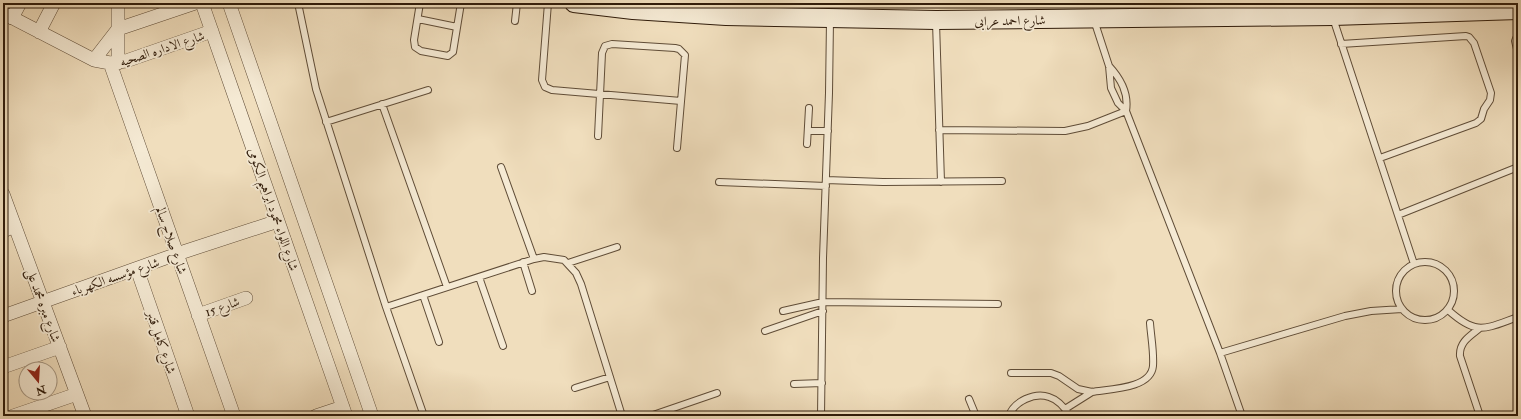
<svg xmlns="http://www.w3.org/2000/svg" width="1521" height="419" viewBox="0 0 1521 419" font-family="'IM FELL Double Pica',Amiri,serif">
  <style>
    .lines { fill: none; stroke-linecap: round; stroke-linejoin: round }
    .lane-casing { stroke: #5f4c37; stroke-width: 8 }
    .street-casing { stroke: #5f4c37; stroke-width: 14 }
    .secondary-casing { stroke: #2f1b0a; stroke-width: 20 }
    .lane { stroke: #f5ead4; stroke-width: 6 }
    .street { stroke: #f5ead4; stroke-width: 13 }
    .secondary { stroke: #f5ead4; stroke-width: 18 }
    .labels { text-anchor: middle; stroke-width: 3.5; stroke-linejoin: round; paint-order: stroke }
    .street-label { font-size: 13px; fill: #2f1b0a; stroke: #f5ead4 }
  </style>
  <rect width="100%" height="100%" fill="#f0debd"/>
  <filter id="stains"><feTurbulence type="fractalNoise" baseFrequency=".005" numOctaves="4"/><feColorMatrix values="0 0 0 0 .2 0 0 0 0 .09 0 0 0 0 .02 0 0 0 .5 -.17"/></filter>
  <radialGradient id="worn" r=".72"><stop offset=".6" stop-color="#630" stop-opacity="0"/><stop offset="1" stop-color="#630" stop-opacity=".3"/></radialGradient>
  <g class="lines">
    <defs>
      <path id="lane" d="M298 3 316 89 386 307 424 416
        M420 3 414 40 415 47 421 51 448 56 453 52 461 3
        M548 3 542 80 545 87 552 90 681 101
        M1333 18 1414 264
        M418 19 457 27
        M1094 20 1109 66 1111 88 1118 103 1126 111 1220 353 1242 416
        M515 21 517 3
        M936 22 941 182
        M1518 34 1515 41 1518 53
        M1341 44 1466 36 1469 37 1474 43 1491 93 1490 100 1484 109 1481 119 1476 123 1380 158
        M1109 66C1121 79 1129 93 1126 111
        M382 104 447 287
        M326 122 428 90
        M939 130 1065 131 1088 126 1126 111
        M808 131H828
        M598 136 602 53 605 46 612 44 675 48 679 49 685 55 677 148
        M807 144 809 108
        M501 167 534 259
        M826 180 883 182 1002 181
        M719 182 826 186
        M1398 215 1518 167
        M1396 291a29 29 0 1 1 58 0a29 29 0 1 1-58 0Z
        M523 262 532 291
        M568 263 617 247
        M479 277 503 346
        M423 295 439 342
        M386 307 534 259 544 257 564 260 576 273 581 284 622 416
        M1448 310C1477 336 1484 329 1518 317
        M783 311 823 302 998 304
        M1480 328C1470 336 1459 342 1460 356L1480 416
        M765 331 823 311
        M1220 353 1345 316 1371 311 1402 309
        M1011 373H1051L1059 376 1078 389 1092 392C1109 389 1151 389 1153 366 1154 352 1151 337 1150 323
        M794 384 822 383
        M575 388 610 377
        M969 399 976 416
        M1065 409 1092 392
        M650 416 717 393
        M821 416 823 258 829 93 830 20
        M1009 416C1014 401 1035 392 1049 397 1059 400 1065 408 1070 416"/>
      <path id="street" d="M118 3V63
        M202 3 346 416
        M229 3 372 416
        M3 13 94 60 110 63 126 61 212 31
        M12 18 20 3
        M39 32 54 3
        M94 60 118 29 195 3
        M110 63 234 416
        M3 194 85 416
        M3 231 15 226
        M137 269 188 416
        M198 315 246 298
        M3 316 177 254 278 221
        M3 367 60 347
        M13 416 77 394
        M316 416 343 407"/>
      <path id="secondary" d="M574 3 633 10 726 16 936 20 1333 16 1518 10"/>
    </defs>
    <use href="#lane" class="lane-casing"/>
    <use href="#street" class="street-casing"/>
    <use href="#secondary" class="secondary-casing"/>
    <use href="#lane" class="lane"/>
    <use href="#street" class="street"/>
    <use href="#secondary" class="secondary"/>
  </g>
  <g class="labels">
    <g class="street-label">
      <text transform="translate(1010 20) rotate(-1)" y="5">شارع احمد عرابى</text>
      <text transform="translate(162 48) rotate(-18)" y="5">شارع الاداره الصحيه</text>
      <text transform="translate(274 209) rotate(71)" y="5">شارع اللواء محمود ابراهيم الكومى</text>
      <text transform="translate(172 240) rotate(71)" y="5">شارع صلاح سالم</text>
      <text transform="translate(115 276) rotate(-19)" y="5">شارع مؤسسه الكهرباء</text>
      <text transform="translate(44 305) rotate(70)" y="5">شارع مبره محمد على</text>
      <text transform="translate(222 306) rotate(-19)" y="5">شارع 15</text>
      <text transform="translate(162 342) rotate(71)" y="5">شارع كامل قنبر</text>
    </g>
  </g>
  <rect width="1521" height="419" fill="none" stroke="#f0debd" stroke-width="16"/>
  <rect x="4" y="4" width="1513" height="411" fill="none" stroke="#2f1b0a" stroke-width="2"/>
  <rect x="8" y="8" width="1505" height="403" fill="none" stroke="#2f1b0a"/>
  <g transform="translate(38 381) rotate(162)"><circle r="19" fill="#f5ead4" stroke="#a69783"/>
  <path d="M0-3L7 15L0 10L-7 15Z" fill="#8f2418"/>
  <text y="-6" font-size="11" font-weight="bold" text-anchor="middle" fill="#2f1b0a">N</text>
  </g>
  <rect width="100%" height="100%" filter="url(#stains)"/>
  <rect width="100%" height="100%" fill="url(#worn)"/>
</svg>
